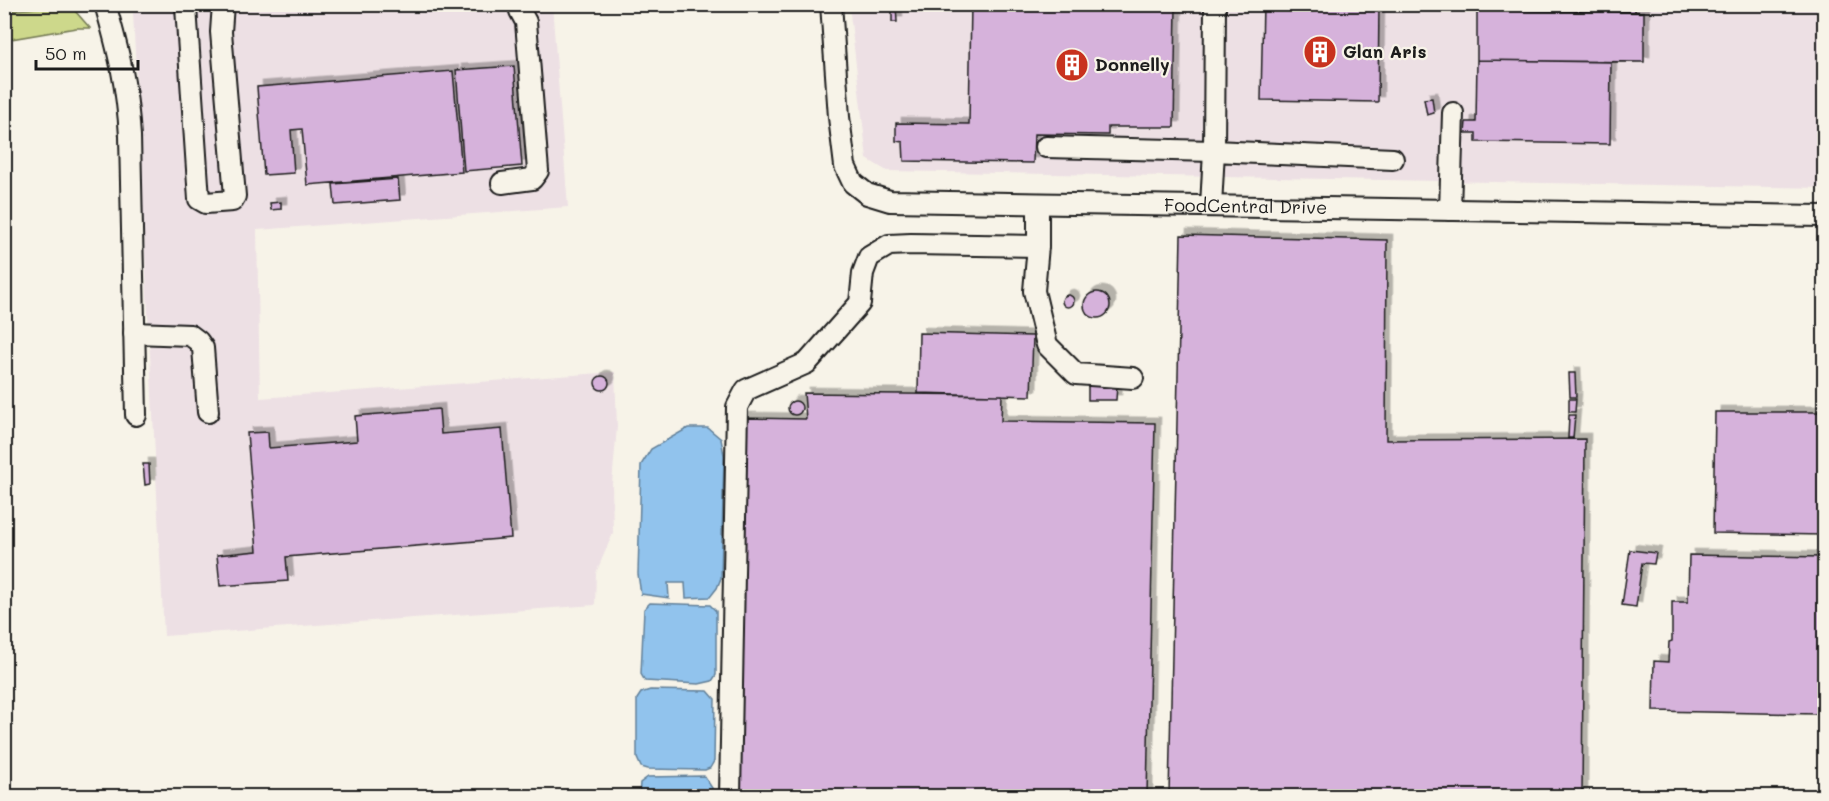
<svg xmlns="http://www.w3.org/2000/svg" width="1829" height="801" viewBox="0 0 1829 801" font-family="Mali,sans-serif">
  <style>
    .built { fill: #ede0e4 }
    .green { fill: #cdd88b; stroke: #747a54; stroke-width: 1.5 }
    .water { fill: #91c3ed; stroke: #628099; stroke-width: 1.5 }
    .building { fill: #d6b2db; stroke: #1c1c1c; stroke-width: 1.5; filter: url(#shadow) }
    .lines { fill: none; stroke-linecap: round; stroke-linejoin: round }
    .minor-casing { stroke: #1c1c1c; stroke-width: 24 }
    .minor { stroke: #f7f3e8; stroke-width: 20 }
    .labels { text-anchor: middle; stroke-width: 4.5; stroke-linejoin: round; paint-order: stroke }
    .poi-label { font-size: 18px; font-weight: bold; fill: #1c1c1c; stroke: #f7f3e8; text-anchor: start }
    .street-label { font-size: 18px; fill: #1c1c1c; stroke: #f7f3e8 }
  </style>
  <defs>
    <filter id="shadow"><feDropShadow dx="5.5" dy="-5.5" stdDeviation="0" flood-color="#0004"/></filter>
  </defs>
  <rect width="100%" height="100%" fill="#f7f3e8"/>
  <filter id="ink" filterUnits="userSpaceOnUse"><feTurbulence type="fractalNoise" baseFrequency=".0167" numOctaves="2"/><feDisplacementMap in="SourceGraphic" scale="12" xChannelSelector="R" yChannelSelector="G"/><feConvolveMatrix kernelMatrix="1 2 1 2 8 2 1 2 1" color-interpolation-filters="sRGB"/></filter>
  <g filter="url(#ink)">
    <path class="built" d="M149 4 552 5 568 207 257 230 260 398 615 372 617 427 612 484 613 533 596 573 595 605 164 636 133 13Z
      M849 5H1824V188L887 171 867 159Z"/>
    <path class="green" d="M59 6 75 11 90 28H76L5 40V11Z"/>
    <path class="water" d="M688 428H708L721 439 724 455 721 578 717 588 710 597 686 598 685 583H668L669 598 641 594 638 574 641 465 651 449Z
      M650 603 710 605 716 611V675L712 681 699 684 645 681 641 674 644 609Z
      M650 690 708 691 715 699 714 761 710 768 705 770 648 769 641 767 637 758V699L641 693Z
      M704 776 712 788V796H639L640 783 648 777Z"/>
    <path class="building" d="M892 4H896L897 22H892Z
      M971 4 1176 6 1174 127H1108V135L1034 134 1033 163 904 161 903 142 896 141V123L969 124Z
      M1263 4H1379L1378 102 1261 100Z
      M1477 4H1635V12L1477 10Z
      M1477 10 1644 12V62L1477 60Z
      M1477 60 1611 62 1610 144 1476 142V133H1465L1466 122H1476Z
      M514 66 522 166 464 171 456 70Z
      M453 71 462 172 307 185 302 129 291 130 294 173 264 175 257 87Z
      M1432 98 1434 113 1427 115 1424 99Z
      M398 179 400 200 335 205 333 184Z
      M281 202V209L271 210 270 203Z
      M1181 235 1387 240 1386 440 1585 439 1582 796H1169Z
      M1084 305a13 13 0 1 1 26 0a13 13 0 1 1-26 0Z
      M1062 301a6 6 0 1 1 12 0a6 6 0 1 1-12 0Z
      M919 333 1033 336 1031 396 918 393Z
      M1569 373H1575L1576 397H1570Z
      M595 383a7 7 0 1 1 14 0a7 7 0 1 1-14 0Z
      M1088 385H1117L1116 400H1088Z
      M804 393 1002 395 1001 421 1155 423 1147 796H737L743 418 806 419Z
      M1569 399H1576L1575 412H1569Z
      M788 408a7 7 0 1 1 14 0a7 7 0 1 1-14 0Z
      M439 409 441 434 502 429 511 538 286 557 288 581 220 586 217 555 257 551 247 433 268 432 269 448 357 441 355 416Z
      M1715 412H1824V535L1713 533Z
      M1569 415H1575L1573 438H1568Z
      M143 464H149L150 484 145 485Z
      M1630 550 1656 553 1654 564 1642 563 1636 607 1622 605Z
      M1689 555 1824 557V661L1818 660 1817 714 1653 711 1654 661 1668 662 1669 642 1672 641V602H1688Z"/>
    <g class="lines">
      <defs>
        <g id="minor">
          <path d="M105 4C119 52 127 86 130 136L136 415"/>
          <path d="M189 4 186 7 199 199 206 203 232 201 235 196 221 32 223 4"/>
          <path id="s1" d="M831 4 839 117 845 166 853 183 867 194 890 201 1824 216"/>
          <path d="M1046 147 1214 151 1215 4"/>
          <path d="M502 183 532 179 538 171 526 22 520 11V4"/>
          <path d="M1211 206 1214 151 1393 159"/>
          <path d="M1450 210 1453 113"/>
          <path d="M1038 246 1034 291 1047 345 1076 374 1133 378"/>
          <path d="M134 333 190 335 198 341 203 348 208 412"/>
          <path d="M730 796 737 407 746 390 807 363 860 303 863 273 869 257 889 245 911 244 1038 246V204"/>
        </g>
      </defs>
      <use href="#minor" class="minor-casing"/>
      <use href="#minor" class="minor"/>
    </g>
  </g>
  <defs>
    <symbol id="building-disc" viewBox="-11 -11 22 22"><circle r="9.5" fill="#c8321e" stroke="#f7f3e8"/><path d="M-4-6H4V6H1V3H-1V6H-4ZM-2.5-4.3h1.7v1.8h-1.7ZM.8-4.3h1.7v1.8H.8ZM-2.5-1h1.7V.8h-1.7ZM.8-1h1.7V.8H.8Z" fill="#fff"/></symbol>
  </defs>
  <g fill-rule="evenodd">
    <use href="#building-disc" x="1301" y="33" width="38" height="38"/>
    <use href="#building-disc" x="1053" y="46" width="38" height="38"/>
  </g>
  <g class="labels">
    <g class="poi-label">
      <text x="1343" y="58">Glan Aris</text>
      <text x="1095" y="71">Donnelly</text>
    </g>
    <g class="street-label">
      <text dy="6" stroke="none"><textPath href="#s1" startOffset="579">FoodCentral Drive</textPath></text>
    </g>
  </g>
  <rect width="1829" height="801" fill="none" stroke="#f7f3e8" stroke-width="24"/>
  <rect x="12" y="12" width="1805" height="777" fill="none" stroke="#1c1c1c" stroke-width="2" filter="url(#ink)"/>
  <path d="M36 60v9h102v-9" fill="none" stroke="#1c1c1c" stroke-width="3"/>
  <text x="45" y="60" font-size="18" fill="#1c1c1c" stroke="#f7f3e8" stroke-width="4.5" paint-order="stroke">50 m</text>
</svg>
